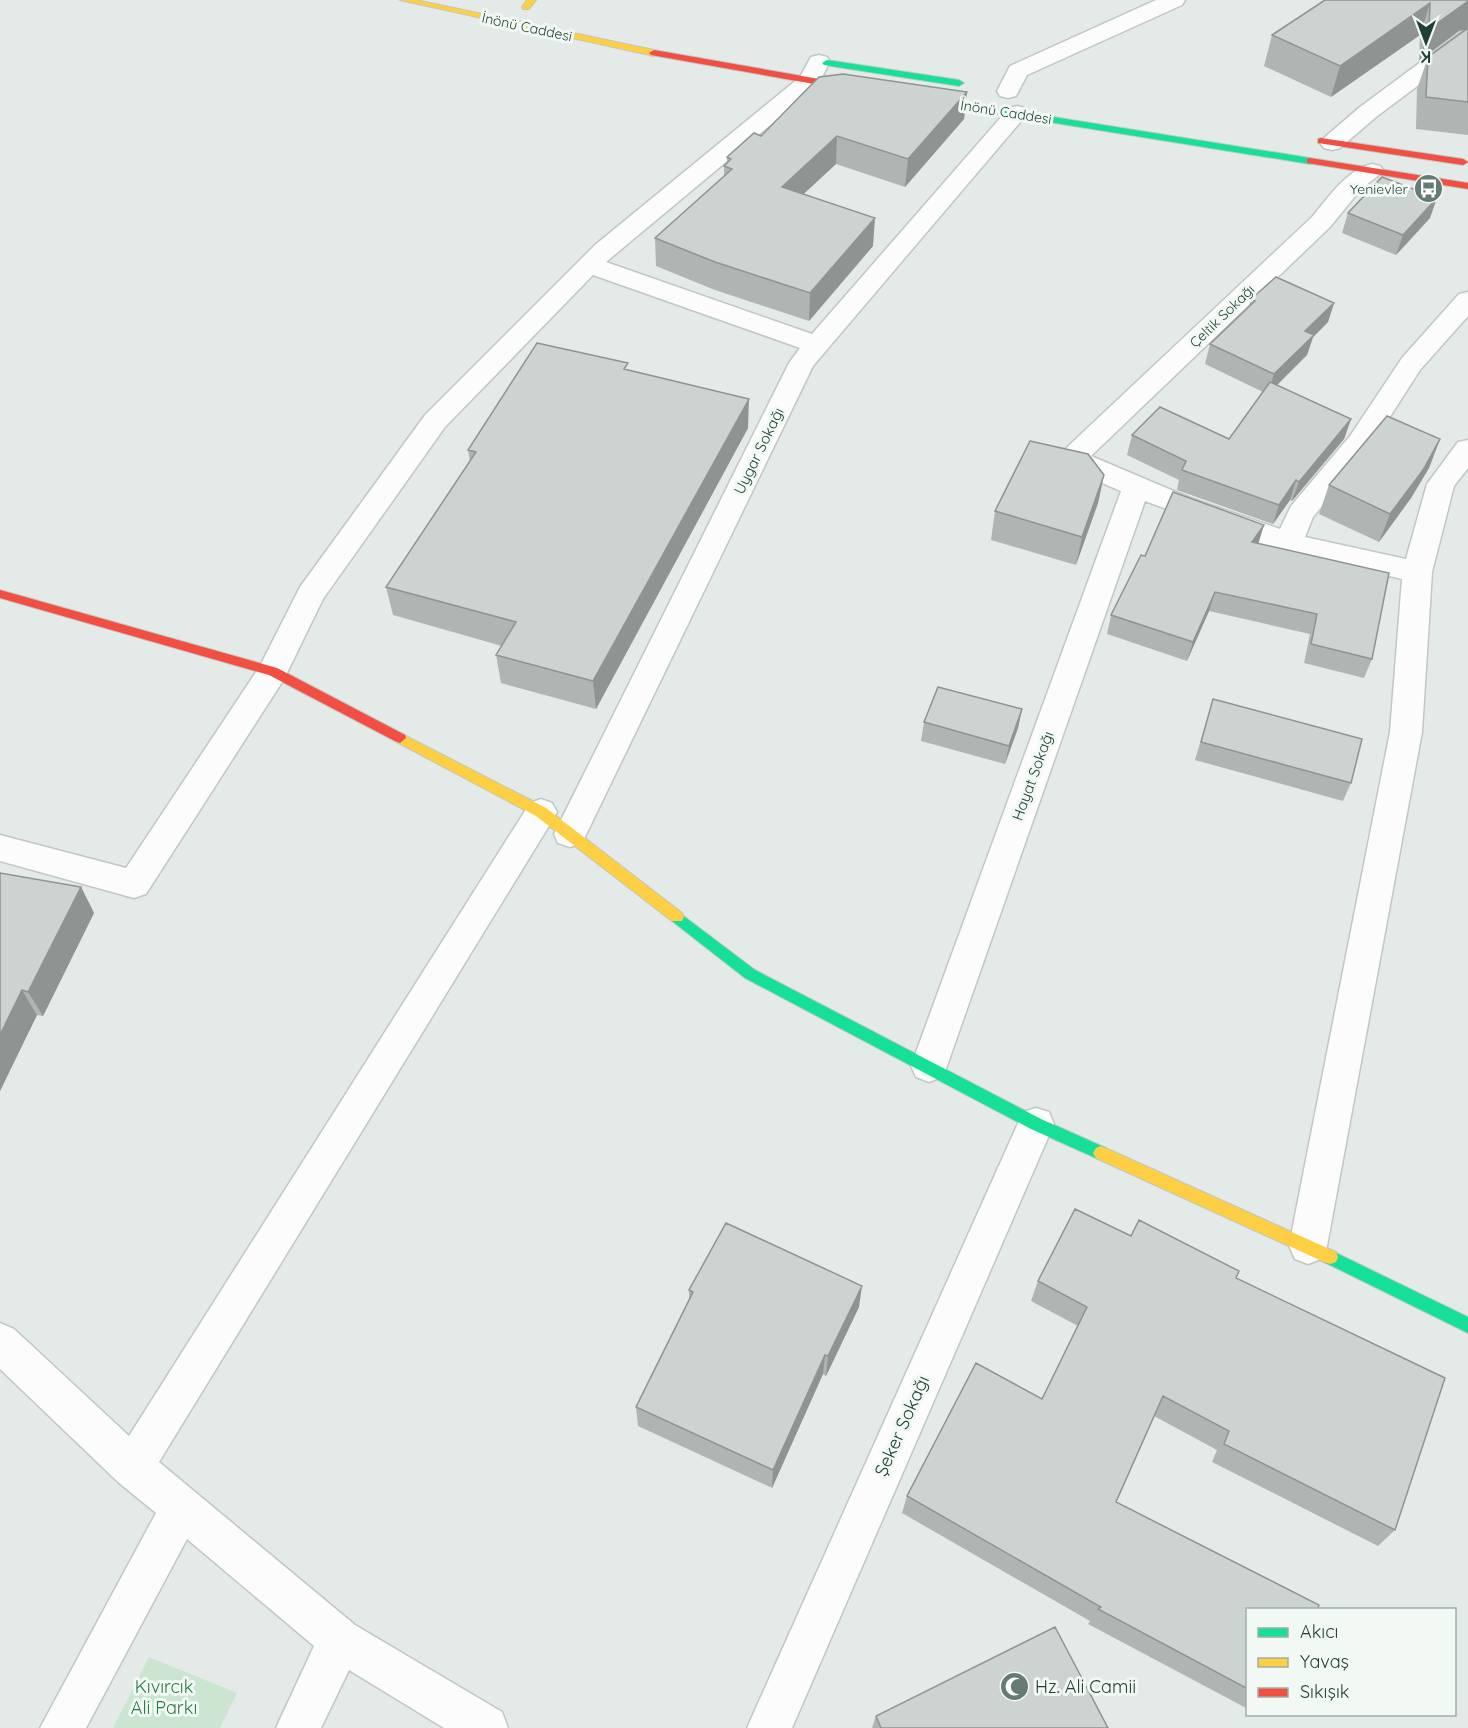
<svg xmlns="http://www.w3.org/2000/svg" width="1468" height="1728" viewBox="0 0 1468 1728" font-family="Quicksand,sans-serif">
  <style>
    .green { fill: #cbe5d1 }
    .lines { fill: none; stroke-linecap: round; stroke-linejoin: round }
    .street-casing { stroke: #c1c7c4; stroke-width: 3 }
    .fast-casing { stroke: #bfc8c4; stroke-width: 2 }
    .slow-casing { stroke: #bfc8c4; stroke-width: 2 }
    .jam-casing { stroke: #bfc8c4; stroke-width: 2 }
    .street { fill: #fbfcfb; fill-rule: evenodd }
    .fast { fill: #16e098; fill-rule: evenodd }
    .slow { fill: #ffcf43; fill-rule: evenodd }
    .jam { fill: #f24e42; fill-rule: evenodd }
    .wall { fill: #afb5b3 }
    .shaded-wall { fill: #8f9492 }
    .building { fill: #ccd3d0; stroke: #8f9492; stroke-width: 1.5 }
    .labels { text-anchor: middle; stroke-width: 6; stroke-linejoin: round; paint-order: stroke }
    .far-street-label { font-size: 14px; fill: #1f4035; stroke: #f2f9f5 }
    .far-poi-label { font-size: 14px; fill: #1f4035; stroke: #f2f9f5; text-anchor: end }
    .street-label { font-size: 15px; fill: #1f4035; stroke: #f2f9f5 }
    .near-street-label { font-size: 18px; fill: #1f4035; stroke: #f2f9f5 }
    .near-park-label { font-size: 18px; fill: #247c40; stroke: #f2f9f5 }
    .near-poi-label { font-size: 18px; fill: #1f4035; stroke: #f2f9f5; text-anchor: start }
  </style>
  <rect width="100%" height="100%" fill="#e4eae7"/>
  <path class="green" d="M149 1657 237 1693 220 1728H113Z"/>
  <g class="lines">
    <defs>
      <path id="street" d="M1156 0H1185L1182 5 1027 75 1016 96 1008 98 1000 96 997 91 1010 66Z
        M1468 31V48L1376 117 1340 148 1332 150 1324 148 1320 143 1324 138 1360 107 1460 33Z
        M819 55 827 57 830 62 817 86 606 262 812 334 1009 108 1017 106 1025 108 1028 113 813 366 582 843 570 847 558 843 554 834 789 363 800 348 593 275 445 427 323 599 284 679 146 894 134 898 0 861V835L126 868 260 666 300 587 425 415 595 245 800 77 811 57Z
        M1372 164 1380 166 1384 171 1361 189 1330 227 1091 456 1190 498 1280 529 1291 506 1350 436 1402 358 1459 294 1468 292V316L1420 370 1370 448 1313 517 1305 537 1406 559 1427 484 1458 442 1468 440V468L1454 486 1432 572 1422 732 1327 1246 1321 1259 1308 1264 1295 1259 1289 1246 1390 732 1402 579 1278 550 1145 501 947 1066 942 1077 929 1082 916 1077 911 1066 1121 491 1062 466 1058 459 1062 452 1312 217C1329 197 1346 170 1372 164Z
        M541 799 552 803 557 812 552 821 159 1462 355 1625 502 1712 508 1728H444L349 1670 321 1728H276L314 1646 187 1539 86 1728H40L156 1513 118 1482 0 1369V1323L14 1329 129 1436 530 803Z
        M1036 1108 1049 1112 1054 1124 792 1728H747L1023 1112Z"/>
      <path id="fast" d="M827 60 959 80 964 83 959 86 824 65 822 63Z
        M922 96 1310 158 1315 161 1310 164 919 101V97Z
        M677 911 755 970 1041 1119 1106 1148 1109 1153 1106 1158 1101 1160 1096 1158 1031 1129 745 978 672 921 670 917 672 913Z
        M1330 1250 1468 1317V1333L1324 1262 1322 1257 1324 1252Z"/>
      <path id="slow" d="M400 0H416L654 50 659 53 654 56Z
        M527 0H536L529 9H523L522 7Z
        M400 733 546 808 682 913 684 917 682 921H672L536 816 395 741 394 738Z
        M1101 1146 1336 1252 1338 1257 1336 1262 1330 1264 1324 1262 1096 1158 1093 1153 1096 1148Z"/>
      <path id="jam" d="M654 50 859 86 864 89 859 92 651 55 649 53Z
        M1321 138 1463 159 1468 162 1463 165 1318 143V139Z
        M1310 158 1468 183V189L1307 163V159Z
        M0 590 277 668 405 735 406 738 400 743 395 741 269 675 0 598Z"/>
    </defs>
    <use href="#street" class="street-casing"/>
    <use href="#fast" class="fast-casing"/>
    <use href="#slow" class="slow-casing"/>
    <use href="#jam" class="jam-casing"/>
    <use href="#street" class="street"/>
    <use href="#fast" class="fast"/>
    <use href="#slow" class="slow"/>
    <use href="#jam" class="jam"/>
  </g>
  <path class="wall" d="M1325 0H1468V135L1416 129 1417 89 1428 57 1465 30 1459 31 1419 61 1420 35 1331 97 1264 66 1272 35Z
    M967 92 964 119 905 187 836 164 803 194 873 246 809 321 715 290 656 266 655 238 724 176V166L727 163V157L761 136Z
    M1348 213 1430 218 1396 255 1342 233Z
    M1251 299 1334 303 1328 322 1313 337 1307 355 1277 385 1351 419 1344 439 1292 501 1290 500 1273 524 1177 490 1179 480 1127 455 1132 435 1229 439 1263 392 1205 364 1210 344 1249 307Z
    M628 370 748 428 596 709 501 683 496 655 502 646 393 615 386 587 470 462 468 450Z
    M1440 439 1429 468 1411 498 1379 542 1319 514 1329 485Z
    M1104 475 1098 503 1076 565 991 540 995 511Z
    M1258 543 1372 659 1364 678 1304 663 1310 634 1209 611 1187 661 1107 634 1111 615 1145 556Z
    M1213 699 1351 783 1343 801 1195 760Z
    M1022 709 1018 728 1005 764 921 741 924 722Z
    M0 873 81 887 94 913 43 1016 37 1015 0 1091Z
    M1131 1236 1236 1278 1395 1530 1378 1546 1212 1462 1217 1450 1154 1416 1116 1502 1248 1610V1709L1088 1624 1090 1621 902 1513 907 1496 1042 1399 1078 1326 1031 1301 1038 1281Z
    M689 1290 859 1307 826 1376 823 1374 772 1488 638 1426 636 1407 689 1300Z
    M876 1716 1108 1728H872Z"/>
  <path class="shaded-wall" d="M1468 1V29L1459 31 1419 61 1429 29Z
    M1430 3 1420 35 1331 97 1340 66Z
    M967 92 964 119 905 187 908 159Z
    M837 136 836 164 781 215 782 187Z
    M1437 198 1430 218 1396 255 1403 235Z
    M875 218 873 246 809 321 810 293Z
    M1334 303 1328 322 1313 337 1307 355 1268 394 1274 374 1305 331Z
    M749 399 748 428 596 709 593 681Z
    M1351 419 1344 439 1292 501 1299 482Z
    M1440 439 1429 468 1411 498 1379 542 1390 514Z
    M1104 475 1098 503 1076 565 1082 537Z
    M1296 480 1290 500 1273 524 1279 505Z
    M1264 525 1258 545 1252 542Z
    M1215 592 1209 611 1187 661 1193 642Z
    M1022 709 1018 728 1005 764 1009 746Z
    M81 887 94 913 43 1016 28 992Z
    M22 990 37 1015 0 1091V1035Z
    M862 1286 859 1307 826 1376 828 1356Z
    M825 1355 823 1374 772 1488 773 1470Z"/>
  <path class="building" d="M1325 0H1468V1L1429 29 1430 3 1340 66 1272 35Z
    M1468 28V102L1426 97 1428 57Z
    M843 74 967 92 908 159 837 136 782 187 875 218 810 293 715 262 655 238 732 169 724 166 731 159 727 157 754 133 761 136 819 77Z
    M1382 177 1437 198 1403 235 1348 213Z
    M1276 277 1334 303 1305 331 1314 335 1274 374 1210 344 1255 301 1251 299Z
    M537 343 628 363 624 369 749 399 593 681 496 655 516 622 386 587 476 452 468 450Z
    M1270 382 1351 419 1299 482 1296 480 1279 505 1182 470 1186 461 1132 435 1160 407 1229 439Z
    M1387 416 1440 439 1423 470 1390 514 1329 485Z
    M1030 441 1088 454 1104 475 1082 537 995 511Z
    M1173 492 1264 525 1252 542 1389 573 1372 659 1311 644 1317 614 1215 592 1193 642 1111 615 1141 555 1145 556Z
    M938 687 1022 709 1009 746 924 722Z
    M1213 699 1362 739 1351 783 1201 742Z
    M0 873 81 887 28 992 22 990 0 1035Z
    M1075 1209 1131 1236 1139 1220 1239 1271 1236 1278 1445 1378 1395 1530 1224 1444 1229 1431 1163 1396 1116 1502 1319 1605 1317 1610H1248V1689L1098 1609 1101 1607 907 1496 976 1363 1042 1399 1087 1307 1038 1281Z
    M726 1223 862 1286 828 1356 825 1355 773 1470 636 1407 693 1292 689 1290Z
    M1055 1627 1108 1728H881L876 1716Z"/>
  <defs>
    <symbol id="bus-disc" viewBox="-11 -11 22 22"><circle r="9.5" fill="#647c73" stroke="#f2f9f5"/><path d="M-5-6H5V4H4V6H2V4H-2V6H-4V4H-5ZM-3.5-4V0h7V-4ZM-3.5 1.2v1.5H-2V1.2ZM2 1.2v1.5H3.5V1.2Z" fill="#fff"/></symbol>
    <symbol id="mosque-disc" viewBox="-11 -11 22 22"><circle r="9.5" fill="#647c73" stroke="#f2f9f5"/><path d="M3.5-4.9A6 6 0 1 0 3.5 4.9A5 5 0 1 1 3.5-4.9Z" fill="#fff"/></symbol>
  </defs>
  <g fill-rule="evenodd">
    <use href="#bus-disc" x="1412" y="172" width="33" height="33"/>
    <use href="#mosque-disc" x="998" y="1670" width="33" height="33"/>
  </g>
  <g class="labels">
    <g class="far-street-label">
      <text transform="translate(527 27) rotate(12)" y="5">İnönü Caddesi</text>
      <text transform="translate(1006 112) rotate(9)" y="5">İnönü Caddesi</text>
      <text transform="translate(1222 316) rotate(-44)" y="5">Çeltik Sokağı</text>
    </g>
    <g class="far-poi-label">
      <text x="1408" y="194">Yenievler</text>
    </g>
    <g class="street-label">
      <text transform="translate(759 451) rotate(-64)" y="5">Uygar Sokağı</text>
      <text transform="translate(1033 776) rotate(-70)" y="5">Hayat Sokağı</text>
    </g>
    <g class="near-street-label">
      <text transform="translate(902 1426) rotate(-66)" y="6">Şeker Sokağı</text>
    </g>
    <g class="near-park-label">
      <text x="164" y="1693">Kıvırcık<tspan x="164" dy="21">Ali Parkı</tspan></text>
    </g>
    <g class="near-poi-label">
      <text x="1035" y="1693">Hz. Ali Camii</text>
    </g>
  </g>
  <rect x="1246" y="1608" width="210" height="108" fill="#f2f9f5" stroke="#9eafa8" stroke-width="1.5"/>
  <rect x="1258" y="1628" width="30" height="9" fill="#16e098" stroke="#9eafa8" stroke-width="1.5"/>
  <text x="1300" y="1638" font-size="18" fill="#1f4035">Akıcı</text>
  <rect x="1258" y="1658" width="30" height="9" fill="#ffcf43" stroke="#9eafa8" stroke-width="1.5"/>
  <text x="1300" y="1668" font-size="18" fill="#1f4035">Yavaş</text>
  <rect x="1258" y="1688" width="30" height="9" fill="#f24e42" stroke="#9eafa8" stroke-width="1.5"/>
  <text x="1300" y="1698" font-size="18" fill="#1f4035">Sıkışık</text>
  <g transform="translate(1426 42) rotate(180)" stroke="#f2f9f5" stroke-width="4.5" paint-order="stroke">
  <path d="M0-4.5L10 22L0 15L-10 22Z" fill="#1f4035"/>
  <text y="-9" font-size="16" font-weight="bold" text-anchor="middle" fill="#1f4035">K</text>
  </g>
</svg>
